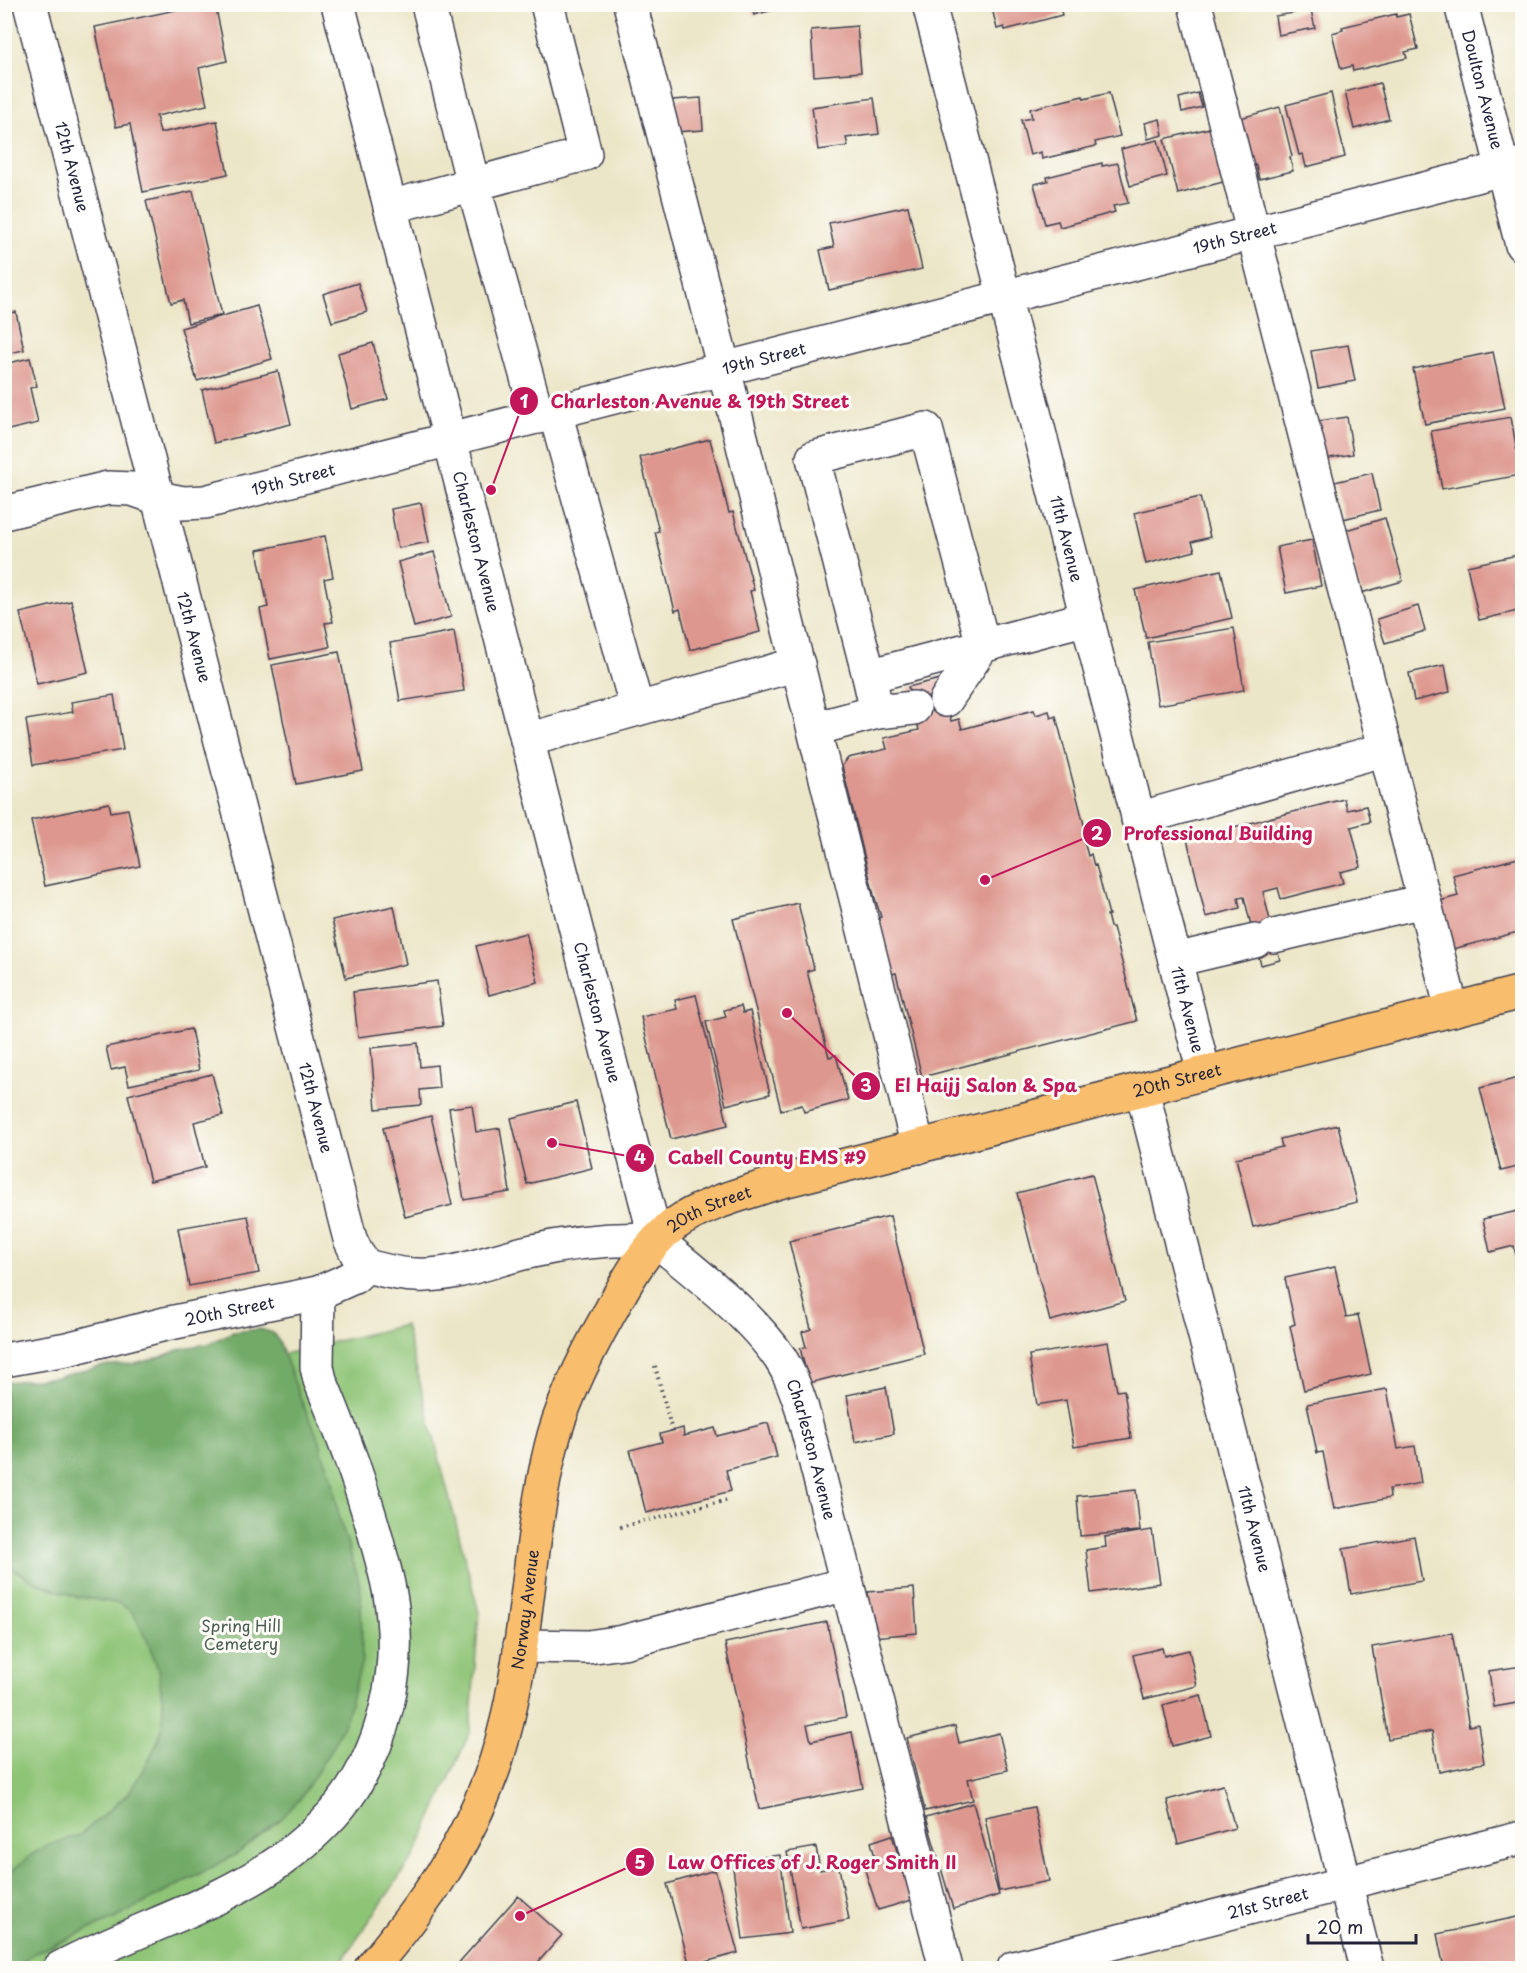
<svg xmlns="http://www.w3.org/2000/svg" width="1527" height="1973" viewBox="0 0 1527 1973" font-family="'Playpen Sans',sans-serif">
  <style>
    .green { fill: #8ec476; stroke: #587358; stroke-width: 1.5 }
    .forest { fill: #72aa67; stroke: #4a6651; stroke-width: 1.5 }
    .building { fill: #dd978e }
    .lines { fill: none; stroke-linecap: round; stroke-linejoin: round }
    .minor-casing { stroke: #403f50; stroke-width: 36 }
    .major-casing { stroke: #403f50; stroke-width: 36 }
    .path { stroke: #403f50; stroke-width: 4; stroke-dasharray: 1.5 4.5; stroke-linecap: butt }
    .minor { stroke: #fff; stroke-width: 33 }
    .major { stroke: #f9be6d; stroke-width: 33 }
    .labels { text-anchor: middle; stroke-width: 6; stroke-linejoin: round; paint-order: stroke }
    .street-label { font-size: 16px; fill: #22223b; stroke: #fdfcf7 }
    .park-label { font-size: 16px; fill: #485b50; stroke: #fdfcf7 }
    .leader { fill: none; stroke: #c2185b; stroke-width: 2 }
    .callout-dot { fill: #c2185b; stroke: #fdfcf7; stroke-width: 2 }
    .mark-label { font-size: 18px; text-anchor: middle; font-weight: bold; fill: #fff }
    .callout-label { font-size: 18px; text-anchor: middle; font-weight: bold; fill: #c2185b; stroke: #fdfcf7; stroke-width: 6; stroke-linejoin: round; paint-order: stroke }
  </style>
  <rect width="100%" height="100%" fill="#fdfcf7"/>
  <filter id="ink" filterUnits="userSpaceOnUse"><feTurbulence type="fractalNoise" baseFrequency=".0167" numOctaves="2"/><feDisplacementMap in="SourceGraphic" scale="12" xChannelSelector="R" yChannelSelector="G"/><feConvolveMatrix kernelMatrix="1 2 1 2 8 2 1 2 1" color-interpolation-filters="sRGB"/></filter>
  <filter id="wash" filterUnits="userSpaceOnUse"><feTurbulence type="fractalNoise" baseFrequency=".008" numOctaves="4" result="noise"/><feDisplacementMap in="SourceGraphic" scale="24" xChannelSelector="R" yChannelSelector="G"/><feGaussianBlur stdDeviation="1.35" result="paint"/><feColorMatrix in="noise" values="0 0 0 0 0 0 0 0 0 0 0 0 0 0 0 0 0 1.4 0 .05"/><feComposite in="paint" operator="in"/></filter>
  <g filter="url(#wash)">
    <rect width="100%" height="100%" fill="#ece6c8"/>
    <path class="green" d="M405 1325 479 1613 470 1732 416 1853 337 1968H5L4 1421Z"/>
    <path class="forest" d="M260 1329 273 1333 280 1343 303 1405 320 1441 322 1452 332 1477 339 1516 359 1581 361 1593 362 1661 346 1718 334 1745 300 1799 280 1820 237 1854 118 1917 37 1952 14 1968H5V1877L32 1854 51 1844 80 1835 128 1794 149 1760 158 1740 162 1728 163 1705 158 1669 148 1642 133 1613 121 1604 74 1596 40 1584 5 1565V1382L57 1377 107 1365 135 1364 161 1357 183 1348 208 1344 233 1332Z"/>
    <g id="blocks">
      <path class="building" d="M204 4H215L227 61 199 68 207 105 156 116 160 133 217 121 228 174 143 192 130 124 116 127 95 27Z
        M751 4H792V5L754 15Z
        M991 4H1059L1062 15 1005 30 1004 27 997 29Z
        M1311 10 1315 28 1278 35 1275 16Z
        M1396 14V17L1409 14 1418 49 1405 52 1407 58 1353 71 1352 66 1341 69 1332 33 1343 30 1342 27Z
        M857 26 861 72 814 76 811 30Z
        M1380 83 1389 119 1354 129 1345 92Z
        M1109 93 1120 136 1095 142 1096 146 1042 159 1041 152 1030 155 1021 120 1032 118 1030 109 1083 96 1084 99Z
        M1198 93 1202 107 1182 112 1179 98Z
        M1331 93 1345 157 1306 167 1303 154 1299 155 1286 105Z
        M701 98 703 130 675 132 672 100Z
        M874 98 879 134 846 138 848 146 818 150 812 107Z
        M1280 107 1292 156 1290 157 1293 171 1259 179 1256 165 1249 167 1237 119Z
        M1160 119 1163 135 1148 139 1145 123Z
        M1210 128 1223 182 1178 194 1164 139Z
        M1158 140 1167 176 1130 186 1121 149Z
        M1102 163V166L1118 163 1128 203 1113 206 1115 212 1060 227 1058 221 1045 224 1034 184 1048 181 1047 177Z
        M193 191 222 315 188 323 183 300 171 303 146 201Z
        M908 206 922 269 829 290 820 250 834 247 829 223Z
        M358 283 367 312 332 322 323 294Z
        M257 306 272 359 197 381 181 328Z
        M16 312 24 350 4 354V314Z
        M373 343 388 399 352 409 338 353Z
        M1348 345 1355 381 1318 388 1311 351Z
        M1493 352 1505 408 1425 424 1413 369Z
        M30 358 37 386 30 388 38 423 4 431V364Z
        M278 371 291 424 214 443 202 390Z
        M1347 417 1353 454 1318 460 1312 422Z
        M1511 417 1521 475 1442 489 1431 431Z
        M710 439 729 513 733 512 754 590 750 591 760 632 690 650 680 609 675 611 655 532 659 531 640 457Z
        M1372 473 1380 510 1343 519 1335 482Z
        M1200 497 1210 537 1192 542 1195 551 1146 564 1134 513Z
        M421 503 429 542 398 548 391 509Z
        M1385 518 1403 581 1361 593 1343 531Z
        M325 536 333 577 324 579 333 622 325 623 330 647 270 659 260 609 268 607 257 550Z
        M1312 540 1321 586 1286 593 1277 547Z
        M434 552 451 617 414 627 398 562Z
        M1522 554V610L1479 620 1467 566Z
        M1221 570 1232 618 1146 638 1135 590Z
        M71 601 88 672 37 684 20 613Z
        M1418 606 1425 631 1385 643 1377 619Z
        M1234 628 1244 690 1158 705 1148 642Z
        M454 631 464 691 400 701 390 643Z
        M339 652 363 771 296 784 272 665Z
        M1445 665 1450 692 1414 701 1409 673Z
        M940 679 951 721 959 719 962 729 1034 710 1036 715 1049 711 1051 718 1056 716 1088 840 1084 841 1088 856 1091 854 1094 866 1096 865 1109 915H1107L1110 927H1113L1137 1021 922 1077 896 973 892 974 878 918 881 917 874 895 842 766 848 758 887 749 884 738 919 730 908 687Z
        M114 695 123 750 33 765 26 720 73 712 71 702Z
        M1344 799 1347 810 1366 806 1370 822 1351 827 1361 867 1340 872 1343 883 1281 899 1278 888 1263 892 1280 960 1261 965 1244 897 1238 898 1240 908 1206 917 1187 839Z
        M109 803 111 812 128 809 140 866 45 886 31 820Z
        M1522 857V931L1449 950 1436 902 1458 896 1453 875Z
        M798 903 814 969 807 971 829 1057 836 1055 848 1100 804 1112 802 1105 781 1110 733 919Z
        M394 906 406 964 346 978 332 920Z
        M526 933 538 982 489 995 476 946Z
        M437 981 443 1026 358 1037 353 992Z
        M696 995 728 1125 671 1139 641 1017 677 1009 675 1000Z
        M741 1006 743 1013 750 1011 770 1094 726 1105 706 1022 726 1017 724 1010Z
        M191 1029 199 1070 129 1085 125 1067 111 1070 106 1047Z
        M418 1043 420 1067 437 1065 439 1088 420 1090 421 1105 376 1109 371 1048Z
        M212 1074 223 1115 194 1122 205 1167 150 1181 128 1095Z
        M1522 1077V1166L1501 1171 1480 1088Z
        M576 1102 592 1168 527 1184 511 1118Z
        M472 1105 476 1132 500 1128 510 1192 464 1200 449 1108Z
        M431 1116 452 1205 405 1217 383 1128Z
        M1338 1125 1357 1202 1253 1227 1236 1158 1282 1147 1280 1139Z
        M1092 1174 1125 1301 1050 1321 1017 1193Z
        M1522 1210V1264L1518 1265 1514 1246 1490 1252 1483 1219Z
        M248 1216 259 1273 189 1286 178 1228Z
        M890 1216 924 1354 809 1383 800 1348 806 1347 802 1332 811 1329 789 1241Z
        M1335 1267 1346 1317 1358 1315 1371 1374 1304 1390 1290 1326 1295 1324 1285 1278Z
        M1108 1342 1117 1391 1124 1390 1131 1438 1074 1447 1066 1400 1037 1405 1029 1355Z
        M886 1387 894 1434 855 1442 847 1395Z
        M1387 1389 1398 1449 1415 1446 1421 1483 1389 1489 1390 1498 1334 1509 1323 1452 1317 1453 1307 1404Z
        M768 1423 777 1457 726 1470 731 1491 646 1513 630 1450 662 1442 660 1434 683 1428 684 1436 715 1428 717 1436Z
        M1136 1490 1140 1531 1080 1536 1077 1496Z
        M1152 1530 1160 1583 1091 1593 1086 1550 1106 1547 1105 1537Z
        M1414 1536 1422 1581 1351 1594 1343 1549Z
        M914 1588 917 1633 872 1637 868 1592Z
        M827 1622 846 1717 807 1725 811 1741 852 1732 863 1788 759 1809 725 1643Z
        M1452 1633 1469 1726 1478 1724 1484 1763 1439 1772 1432 1731 1388 1739 1372 1647Z
        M1162 1648 1164 1656 1189 1650 1197 1686 1144 1699 1133 1655Z
        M1522 1666V1702L1494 1707 1489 1671Z
        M1201 1695 1211 1736 1172 1746 1163 1705Z
        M955 1726 959 1743 999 1733 1008 1770 968 1779 973 1800 925 1811 907 1738Z
        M1223 1785 1235 1828 1178 1844 1167 1800Z
        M973 1803 999 1895 953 1909 926 1817Z
        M1034 1807 1049 1881 999 1891 985 1817Z
        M892 1835 912 1900 878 1910 862 1861 875 1857 871 1842Z
        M816 1847 820 1870 839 1867 849 1920 801 1929 787 1852Z
        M780 1855 790 1933 743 1939 732 1861Z
        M715 1870 738 1953 690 1966 667 1884Z
        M518 1896 562 1935 533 1968H454Z
        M1522 1916V1968H1444L1437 1934Z"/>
    </g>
  </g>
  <g filter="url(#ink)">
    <use href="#blocks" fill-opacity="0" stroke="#403f50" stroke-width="1.5"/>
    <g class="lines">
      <defs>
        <g id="minor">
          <path id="s1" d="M30 4 350 1239 357 1254 366 1266"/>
          <path id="s2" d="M338 4 656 1240C697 1274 750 1314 780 1358 790 1373 795 1388 801 1405L946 1968"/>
          <path d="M428 4 473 184 538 417"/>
          <path d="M630 4 724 369 918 1147"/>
          <path id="s3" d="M929 4 1204 1073"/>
          <path d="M1195 4 1452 1010"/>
          <path id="s4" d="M1461 4 1522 245"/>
          <path d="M390 207 585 154 547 4"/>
          <path d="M555 412 637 709"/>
          <path id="s5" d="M4 513 108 488 132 489 158 498 183 503 205 502 1522 164"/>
          <path d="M869 676 813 458 926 429 983 645 946 700"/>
          <path d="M877 712 914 708"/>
          <path d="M814 729 877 712 869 676 1087 618"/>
          <path d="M527 740 798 664"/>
          <path d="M1138 819 1386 749"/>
          <path d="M1274 936 1424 901"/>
          <path d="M1175 960 1255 941"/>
          <path id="s6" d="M1142 1090 1367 1968"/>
          <path d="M366 1266C382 1270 399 1275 416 1275 454 1277 492 1260 528 1252 571 1242 613 1238 656 1240"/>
          <path id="s7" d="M4 1360 67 1349 165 1324 318 1293 354 1277 366 1266"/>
          <path d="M520 1646 588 1647 623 1642 847 1584"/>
          <path d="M60 1968C131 1930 213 1908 280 1861 307 1841 335 1816 353 1788 384 1739 399 1674 393 1618 391 1590 383 1564 376 1538 361 1484 342 1432 320 1380L317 1367 318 1293"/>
          <path id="s8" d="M1014 1968 1522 1838"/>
        </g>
        <g id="major">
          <path id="s9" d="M371 1968C427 1901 468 1845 496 1761 528 1662 526 1549 551 1447 561 1404 589 1349 611 1310 628 1279 646 1245 675 1224 705 1203 744 1194 779 1182L1522 992"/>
        </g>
      </defs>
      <use href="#minor" class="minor-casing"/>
      <use href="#major" class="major-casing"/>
      <path class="path" d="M655 1366 672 1431
        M620 1527 728 1500"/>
      <use href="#minor" class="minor"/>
      <use href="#major" class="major"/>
    </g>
  </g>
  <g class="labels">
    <g class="street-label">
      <text dy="6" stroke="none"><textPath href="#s4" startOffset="88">Doulton Avenue</textPath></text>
      <text dy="6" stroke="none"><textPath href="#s1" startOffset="168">12th Avenue</textPath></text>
      <text dy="6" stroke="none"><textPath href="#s5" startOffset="1269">19th Street</textPath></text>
      <text dy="6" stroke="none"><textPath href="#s5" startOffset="783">19th Street</textPath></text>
      <text dy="6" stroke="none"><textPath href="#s5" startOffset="297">19th Street</textPath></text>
      <text dy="6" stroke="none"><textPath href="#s3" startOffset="552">11th Avenue</textPath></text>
      <text dy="6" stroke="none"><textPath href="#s2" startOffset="555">Charleston Avenue</textPath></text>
      <text dy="6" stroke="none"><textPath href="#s1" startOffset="654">12th Avenue</textPath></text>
      <text dy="6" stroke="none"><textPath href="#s3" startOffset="1038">11th Avenue</textPath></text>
      <text dy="6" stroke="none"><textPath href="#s2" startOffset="1041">Charleston Avenue</textPath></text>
      <text dy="6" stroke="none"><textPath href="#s9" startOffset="1344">20th Street</textPath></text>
      <text dy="6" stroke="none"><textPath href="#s1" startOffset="1140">12th Avenue</textPath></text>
      <text dy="6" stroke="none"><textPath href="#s9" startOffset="858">20th Street</textPath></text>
      <text dy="6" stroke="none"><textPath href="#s7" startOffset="231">20th Street</textPath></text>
      <text dy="6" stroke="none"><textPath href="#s2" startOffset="1545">Charleston Avenue</textPath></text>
      <text dy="6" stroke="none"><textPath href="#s6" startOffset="453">11th Avenue</textPath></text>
      <text dy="6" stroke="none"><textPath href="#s9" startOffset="398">Norway Avenue</textPath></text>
      <text dy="6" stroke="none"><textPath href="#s8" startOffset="262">21st Street</textPath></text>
    </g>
    <g class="park-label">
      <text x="241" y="1632">Spring Hill<tspan x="241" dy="18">Cemetery</tspan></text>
    </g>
  </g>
  <path class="leader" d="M491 490L524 401M985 880L1097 833M787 1013L866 1086M552 1143L640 1158M520 1916L640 1862"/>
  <g class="callout-dot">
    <circle cx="491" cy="490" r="6"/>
    <circle cx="985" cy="880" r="6"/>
    <circle cx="787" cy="1013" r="6"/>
    <circle cx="552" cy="1143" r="6"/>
    <circle cx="520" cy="1916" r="6"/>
    <circle cx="524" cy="401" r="15"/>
    <circle cx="1097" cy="833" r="15"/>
    <circle cx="866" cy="1086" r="15"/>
    <circle cx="640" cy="1158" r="15"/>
    <circle cx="640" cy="1862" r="15"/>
  </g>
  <g class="mark-label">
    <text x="524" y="408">1</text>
    <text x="1097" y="840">2</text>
    <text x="866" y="1092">3</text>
    <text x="640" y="1164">4</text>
    <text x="640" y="1869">5</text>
  </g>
  <g class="callout-label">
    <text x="700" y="408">Charleston Avenue &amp; 19th Street</text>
    <text x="1218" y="840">Professional Building</text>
    <text x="986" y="1092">El Haijj Salon &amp; Spa</text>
    <text x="767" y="1164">Cabell County EMS #9</text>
    <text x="812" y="1869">Law Offices of J. Roger Smith II</text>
  </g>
  <rect width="1527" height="1973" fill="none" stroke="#fdfcf7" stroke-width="24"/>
  <path d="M1308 1934v9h108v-9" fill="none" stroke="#22223b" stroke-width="3"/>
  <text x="1317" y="1934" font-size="18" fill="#22223b" stroke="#fdfcf7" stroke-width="4.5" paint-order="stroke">20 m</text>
</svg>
